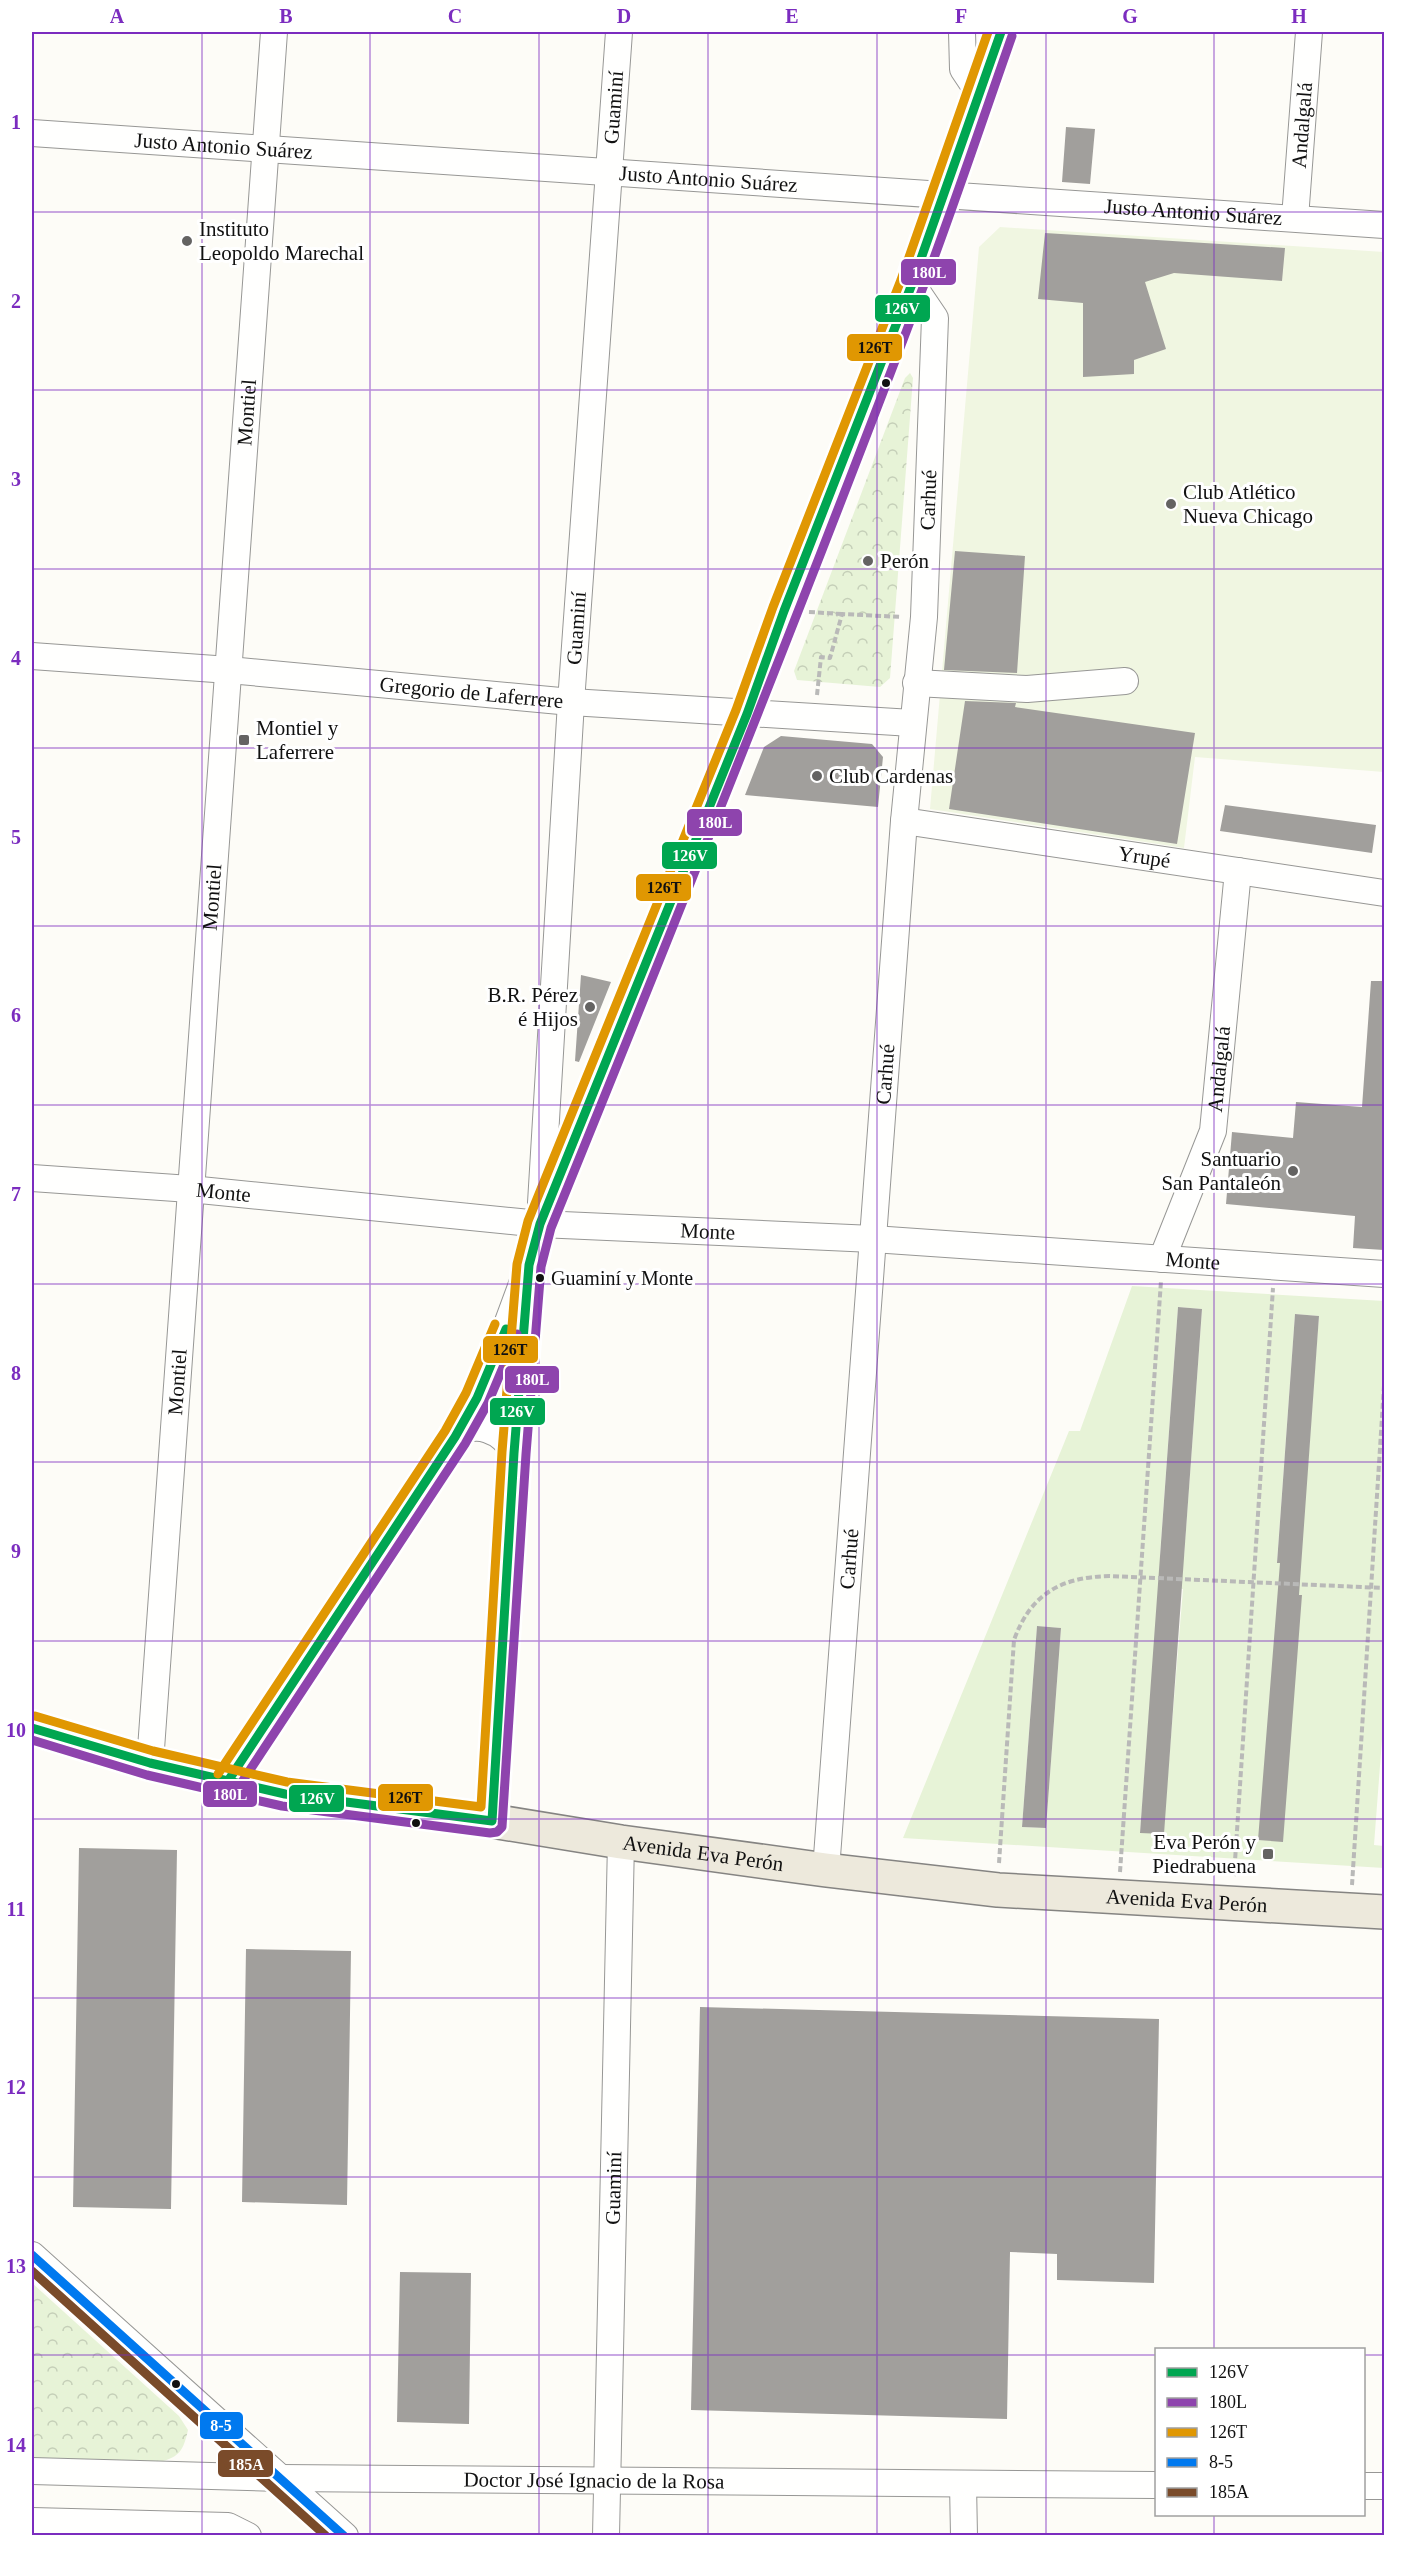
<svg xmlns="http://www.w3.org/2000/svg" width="1416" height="2567" viewBox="0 0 1416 2567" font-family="'Times New Roman',serif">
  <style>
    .grass { fill: #e7f3d7; fill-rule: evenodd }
    .park { fill: url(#park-crowns) }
    .pitch { fill: #f0f6e1 }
    .building { fill: #a19f9c }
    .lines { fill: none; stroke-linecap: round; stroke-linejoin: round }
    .minor-casing { stroke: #979795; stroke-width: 28 }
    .major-casing { stroke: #858482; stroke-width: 36 }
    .path { stroke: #b9b9b8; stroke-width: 4; stroke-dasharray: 6 3; stroke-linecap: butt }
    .minor { stroke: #fffffe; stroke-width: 26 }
    .major { stroke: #ede9dc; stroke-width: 33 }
    .bus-1-casing { stroke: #fff; stroke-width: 14 }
    .bus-2-casing { stroke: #fff; stroke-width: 14 }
    .bus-3-casing { stroke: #fff; stroke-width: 14 }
    .bus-4-casing { stroke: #fff; stroke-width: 14 }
    .bus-5-casing { stroke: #fff; stroke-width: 14 }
    .bus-1 { stroke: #00a651; stroke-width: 9 }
    .bus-2 { stroke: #8e44ad; stroke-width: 9 }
    .bus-3 { stroke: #e09702; stroke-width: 9 }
    .bus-4 { stroke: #0079ef; stroke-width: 9 }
    .bus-5 { stroke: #7a4b2a; stroke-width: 9 }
    .grid { fill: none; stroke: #7b2cbf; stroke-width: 1.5; stroke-opacity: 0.55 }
    .poi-dot { fill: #646362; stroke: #fff; stroke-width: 2 }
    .bus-dot { fill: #111; stroke: #fff; stroke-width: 2 }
    .labels { text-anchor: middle; stroke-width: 6; stroke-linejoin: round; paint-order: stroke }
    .bus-label { font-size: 20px; fill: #111; stroke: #fff; text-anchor: start }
    .street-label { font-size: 21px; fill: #111; stroke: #fff }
    .poi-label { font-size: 21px; fill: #111; stroke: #fff; text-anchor: start }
    .line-badge { stroke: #fff; stroke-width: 2 }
    .badge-label { font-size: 16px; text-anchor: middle; font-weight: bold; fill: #fff }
    .pale-badge-label { font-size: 16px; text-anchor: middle; font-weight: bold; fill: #111 }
    .neatline { fill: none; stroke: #7b2cbf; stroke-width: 2 }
    .grid-label { font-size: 20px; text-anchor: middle; font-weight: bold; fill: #7b2cbf }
  </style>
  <defs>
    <pattern id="park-crowns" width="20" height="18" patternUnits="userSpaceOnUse" patternTransform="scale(1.5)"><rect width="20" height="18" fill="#e7f3d7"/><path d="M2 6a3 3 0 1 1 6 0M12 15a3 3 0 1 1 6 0" fill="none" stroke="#c5cfb8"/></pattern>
  </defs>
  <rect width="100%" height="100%" fill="#fdfcf7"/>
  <path class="grass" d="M1132 1286 1384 1301V1713L1374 1845 1384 1846V1868L903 1838 1069 1431H1080ZM1178 1307 1202 1309 1184 1557 1160 1555ZM1295 1314 1319 1316 1300 1564 1277 1562ZM1159 1587 1183 1589 1163 1834 1140 1832ZM1037 1626 1061 1628 1046 1828 1022 1827Z"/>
  <path class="park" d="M910 373 913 378 890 678 880 687 797 680 794 671 905 378Z
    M32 2283 179 2416 188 2430C183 2452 179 2458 155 2463L32 2459Z"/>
  <path class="pitch" d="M1000 227 1384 252V772L1195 757 1184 848 930 809 979 247Z"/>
  <path class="building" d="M1066 127 1095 129 1090 184 1062 182Z
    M1045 233 1285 248 1282 281 1174 273 1145 282 1166 349 1134 360V374L1083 377V303L1038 299Z
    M955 551 1025 556 1017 673 944 670Z
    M965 701 1016 703 1015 707 1195 733 1177 844 949 809Z
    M781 736 872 744 883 757 878 807 745 795 764 747Z
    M1225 805 1376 825 1372 853 1220 831Z
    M581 975 611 982 579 1062 575 1061Z
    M1371 981H1384V1250L1353 1248 1355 1216 1226 1204 1232 1132 1293 1138 1296 1102 1362 1107Z
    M1178 1307 1202 1309 1164 1834 1140 1833Z
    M1295 1314 1319 1316 1299 1595H1302L1283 1842 1258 1840 1280 1563H1277Z
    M1037 1626 1061 1628 1046 1828 1022 1827Z
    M79 1848 177 1850 171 2209 73 2207Z
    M246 1949 351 1951 347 2205 242 2202Z
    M700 2007 1159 2019 1154 2283 1057 2280V2254L1010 2252 1007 2419 691 2410Z
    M400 2272 471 2273 469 2424 397 2422Z"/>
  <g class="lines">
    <defs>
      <g id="minor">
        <path d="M962 32 963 69 979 93"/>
        <path id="s1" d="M32 133 1384 225"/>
        <path id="s2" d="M1295 218 1309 32"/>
        <path id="s3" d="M32 656 229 670 571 702 912 723"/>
        <path d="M916 683 1027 689 1125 681"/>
        <path id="s4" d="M904 821 1384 893"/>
        <path id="s5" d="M32 1178 190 1189 540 1224 873 1239 1384 1274"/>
        <path id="s6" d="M541 1203 571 702 619 32"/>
        <path id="s7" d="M1162 1259 1213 1131 1238 871"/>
        <path d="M455 1437C474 1418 503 1431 514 1453"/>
        <path id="s8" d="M150 1763 274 32"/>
        <path d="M228 1781 455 1437 477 1398 492 1365 529 1265 540 1224 747 714 784 611 912 284 1001 32"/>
        <path d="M492 1821 514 1453 527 1298"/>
        <path id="s9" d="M826 1870 904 821 924 617 935 318 912 284"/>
        <path d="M32 2255 345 2536"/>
        <path id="s10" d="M32 2471 280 2478 1156 2485"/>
        <path d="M963 2484 964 2536"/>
        <path d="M1364 2486H1384"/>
        <path d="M32 2521 228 2526 248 2536"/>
        <path id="s11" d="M606 2536 621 1842"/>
      </g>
      <g id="major">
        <path id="s12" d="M32 1728 150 1763 285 1794 492 1821 621 1842 826 1870 998 1890 1384 1912"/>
      </g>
    </defs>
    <use href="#minor" class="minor-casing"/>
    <use href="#major" class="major-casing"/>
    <path class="path" d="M809 612 842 614
      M817 695 821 657 830 658 842 614 902 617
      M999 1863 1014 1640C1031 1593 1062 1577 1110 1576L1384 1588
      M1120 1872 1161 1281
      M1234 1876 1273 1288
      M1352 1885 1384 1386"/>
    <use href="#minor" class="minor"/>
    <use href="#major" class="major"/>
    <defs>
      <path id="bus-1" d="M32 1728 150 1763 285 1794 492 1821 514 1453 529 1265 540 1224 747 714 784 611 912 284 1001 32
        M228 1781 455 1437 477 1398 506 1329"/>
      <path id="bus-2" d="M32 1740 147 1775 282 1806 490 1833 497 1832 502 1827 526 1454 541 1267 551 1228C678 916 803 605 922 290 954 206 982 121 1012 36
        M238 1788 465 1444 488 1403 517 1334"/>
      <path id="bus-3" d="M35 1716 153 1751 287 1782 481 1807 502 1452 517 1264 528 1221 736 710 773 607 901 280 988 32
        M218 1774 445 1431 466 1393 495 1324"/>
      <path id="bus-4" d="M32 2255 344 2536"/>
      <path id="bus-5" d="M32 2271 326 2536"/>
    </defs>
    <use href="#bus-1" class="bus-1-casing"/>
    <use href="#bus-2" class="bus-2-casing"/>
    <use href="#bus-3" class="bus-3-casing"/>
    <use href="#bus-4" class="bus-4-casing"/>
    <use href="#bus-5" class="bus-5-casing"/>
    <use href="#bus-1" class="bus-1"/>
    <use href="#bus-2" class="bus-2"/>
    <use href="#bus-3" class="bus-3"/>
    <use href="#bus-4" class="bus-4"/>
    <use href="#bus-5" class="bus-5"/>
  </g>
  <path class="grid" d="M202 32V2536M370 32V2536M539 32V2536M708 32V2536M877 32V2536M1046 32V2536M1214 32V2350M32 212H1384M32 390H1384M32 569H1384M32 748H1384M32 926H1384M32 1105H1384M32 1284H1384M32 1462H1384M32 1641H1384M32 1819H1384M32 1998H1384M32 2177H1384M32 2355H1156M1364 2355H1384M1214 2514V2536"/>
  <g class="poi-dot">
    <circle cx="187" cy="241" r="6"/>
    <circle cx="1171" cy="504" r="6"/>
    <circle cx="868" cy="561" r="6"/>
    <rect x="238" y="734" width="12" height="12" rx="3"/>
    <circle cx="817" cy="776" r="6"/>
    <circle cx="590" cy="1007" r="6"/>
    <circle cx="1293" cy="1171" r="6"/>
    <rect x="1262" y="1848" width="12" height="12" rx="3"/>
  </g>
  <g class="bus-dot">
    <circle cx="886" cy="383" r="5"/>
    <circle cx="540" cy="1278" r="5"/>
    <circle cx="416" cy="1823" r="5"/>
    <circle cx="176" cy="2384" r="5"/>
  </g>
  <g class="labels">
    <g class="bus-label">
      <text x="551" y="1285">Guaminí y Monte</text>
    </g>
    <g class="street-label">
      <text dy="7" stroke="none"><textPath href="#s6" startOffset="1098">Guaminí</textPath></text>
      <text dy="7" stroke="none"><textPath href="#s2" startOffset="93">Andalgalá</textPath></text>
      <text dy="7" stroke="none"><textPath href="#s1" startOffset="192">Justo Antonio Suárez</textPath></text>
      <text dy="7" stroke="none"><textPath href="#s1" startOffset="678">Justo Antonio Suárez</textPath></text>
      <text dy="7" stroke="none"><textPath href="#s1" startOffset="1164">Justo Antonio Suárez</textPath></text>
      <text dy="7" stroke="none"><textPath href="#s8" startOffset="1354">Montiel</textPath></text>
      <text dy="7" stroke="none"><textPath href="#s9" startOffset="1374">Carhué</textPath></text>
      <text dy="7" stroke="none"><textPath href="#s6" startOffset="576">Guaminí</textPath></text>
      <text dy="7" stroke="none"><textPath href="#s3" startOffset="441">Gregorio de Laferrere</textPath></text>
      <text dy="7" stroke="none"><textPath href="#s4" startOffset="243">Yrupé</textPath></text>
      <text dy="7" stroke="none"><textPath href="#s8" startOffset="868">Montiel</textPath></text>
      <text dy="7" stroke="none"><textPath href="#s7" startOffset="200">Andalgalá</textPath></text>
      <text dy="7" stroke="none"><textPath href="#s9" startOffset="798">Carhué</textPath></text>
      <text dy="7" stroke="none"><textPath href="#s5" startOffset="192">Monte</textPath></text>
      <text dy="7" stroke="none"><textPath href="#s5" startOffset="678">Monte</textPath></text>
      <text dy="7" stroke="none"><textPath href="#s5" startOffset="1164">Monte</textPath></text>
      <text dy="7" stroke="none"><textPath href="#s8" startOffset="382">Montiel</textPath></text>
      <text dy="7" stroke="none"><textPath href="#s9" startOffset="312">Carhué</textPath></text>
      <text dy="7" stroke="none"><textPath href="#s12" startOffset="684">Avenida Eva Perón</textPath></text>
      <text dy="7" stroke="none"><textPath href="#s12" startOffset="1170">Avenida Eva Perón</textPath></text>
      <text dy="7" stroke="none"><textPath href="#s11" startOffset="348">Guaminí</textPath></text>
      <text dy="7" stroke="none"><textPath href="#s10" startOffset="562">Doctor José Ignacio de la Rosa</textPath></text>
    </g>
    <g class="poi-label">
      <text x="199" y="236">Instituto<tspan x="199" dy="24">Leopoldo Marechal</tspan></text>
      <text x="1183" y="499">Club Atlético<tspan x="1183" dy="24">Nueva Chicago</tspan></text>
      <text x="880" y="568">Perón</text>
      <text x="256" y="735">Montiel y<tspan x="256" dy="24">Laferrere</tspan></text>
      <text x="829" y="783">Club Cardenas</text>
      <text x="578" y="1002" text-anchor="end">B.R. Pérez<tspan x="578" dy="24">é Hijos</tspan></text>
      <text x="1281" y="1166" text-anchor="end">Santuario<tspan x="1281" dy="24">San Pantaleón</tspan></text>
      <text x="1256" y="1849" text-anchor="end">Eva Perón y<tspan x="1256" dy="24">Piedrabuena</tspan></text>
    </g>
  </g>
  <g class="line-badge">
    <rect x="900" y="258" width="57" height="28" rx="6" fill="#8e44ad"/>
    <rect x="874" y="294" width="57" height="29" rx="6" fill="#00a651"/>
    <rect x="846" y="333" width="57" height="29" rx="6" fill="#e09702"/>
    <rect x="686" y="808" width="57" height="29" rx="6" fill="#8e44ad"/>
    <rect x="661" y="841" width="57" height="29" rx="6" fill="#00a651"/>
    <rect x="635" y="873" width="57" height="29" rx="6" fill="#e09702"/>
    <rect x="482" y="1335" width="57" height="29" rx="6" fill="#e09702"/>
    <rect x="504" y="1365" width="56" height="29" rx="6" fill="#8e44ad"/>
    <rect x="489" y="1397" width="57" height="29" rx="6" fill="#00a651"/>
    <rect x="202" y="1780" width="56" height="28" rx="6" fill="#8e44ad"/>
    <rect x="377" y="1783" width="57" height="29" rx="6" fill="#e09702"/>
    <rect x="288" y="1784" width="57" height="29" rx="6" fill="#00a651"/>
    <rect x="199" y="2411" width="45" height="29" rx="6" fill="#0079ef"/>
    <rect x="217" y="2449" width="57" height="29" rx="6" fill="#7a4b2a"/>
  </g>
  <g class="badge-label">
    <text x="929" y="278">180L</text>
    <text x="902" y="314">126V</text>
    <text x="715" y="828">180L</text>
    <text x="690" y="861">126V</text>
    <text x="532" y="1385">180L</text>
    <text x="517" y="1417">126V</text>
    <text x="230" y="1800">180L</text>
    <text x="317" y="1804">126V</text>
    <text x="221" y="2431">8-5</text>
    <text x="246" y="2470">185A</text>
  </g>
  <g class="pale-badge-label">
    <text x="875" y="353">126T</text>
    <text x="664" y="893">126T</text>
    <text x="510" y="1355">126T</text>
    <text x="405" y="1803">126T</text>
  </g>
  <rect width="1416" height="2567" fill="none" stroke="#ffffff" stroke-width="66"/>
  <rect x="1155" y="2348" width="210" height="168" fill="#ffffff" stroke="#a0a0a0" stroke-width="1.5"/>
  <rect x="1167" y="2368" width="30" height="9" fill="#00a651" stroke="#a0a0a0" stroke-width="1.5"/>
  <text x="1209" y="2378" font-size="18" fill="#111111">126V</text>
  <rect x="1167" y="2398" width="30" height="9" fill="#8e44ad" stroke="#a0a0a0" stroke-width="1.5"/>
  <text x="1209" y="2408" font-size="18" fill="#111111">180L</text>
  <rect x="1167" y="2428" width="30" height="9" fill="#e09702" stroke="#a0a0a0" stroke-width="1.5"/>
  <text x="1209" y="2438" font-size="18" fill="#111111">126T</text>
  <rect x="1167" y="2458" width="30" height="9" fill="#0079ef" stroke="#a0a0a0" stroke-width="1.5"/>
  <text x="1209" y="2468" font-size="18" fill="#111111">8-5</text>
  <rect x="1167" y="2488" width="30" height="9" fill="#7a4b2a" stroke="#a0a0a0" stroke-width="1.5"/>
  <text x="1209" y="2498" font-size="18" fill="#111111">185A</text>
  <rect x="33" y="33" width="1350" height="2501" class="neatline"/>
  <g class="grid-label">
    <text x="117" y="23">A</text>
    <text x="286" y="23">B</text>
    <text x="455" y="23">C</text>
    <text x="624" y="23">D</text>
    <text x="792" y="23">E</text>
    <text x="961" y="23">F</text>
    <text x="1130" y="23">G</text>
    <text x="1299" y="23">H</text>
    <text x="16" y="129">1</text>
    <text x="16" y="308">2</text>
    <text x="16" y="486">3</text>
    <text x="16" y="665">4</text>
    <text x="16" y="844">5</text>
    <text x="16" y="1022">6</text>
    <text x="16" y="1201">7</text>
    <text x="16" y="1380">8</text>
    <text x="16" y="1558">9</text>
    <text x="16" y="1737">10</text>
    <text x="16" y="1916">11</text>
    <text x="16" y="2094">12</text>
    <text x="16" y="2273">13</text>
    <text x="16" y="2452">14</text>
  </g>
</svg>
